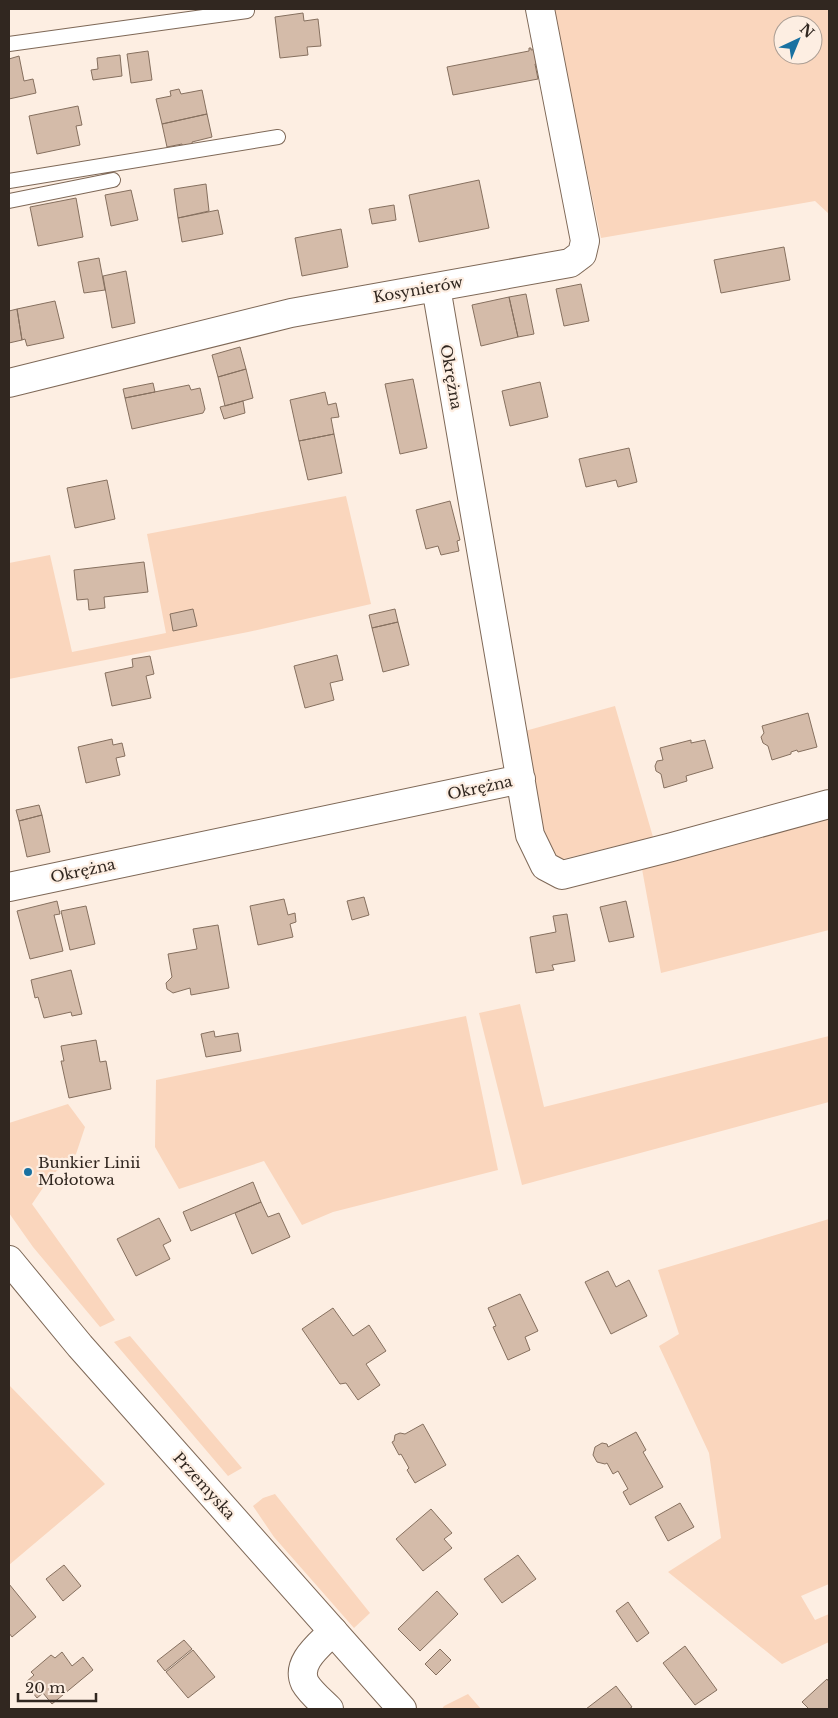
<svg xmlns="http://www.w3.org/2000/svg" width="838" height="1718" viewBox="0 0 838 1718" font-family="'Libre Baskerville',serif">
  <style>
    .green { fill: #fad6bd; fill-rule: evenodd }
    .building { fill: #d4bba9; stroke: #86705f }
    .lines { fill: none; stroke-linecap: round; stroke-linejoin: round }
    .service-casing { stroke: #7e6857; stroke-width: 16 }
    .minor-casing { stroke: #7e6857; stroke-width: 30 }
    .primary-casing { stroke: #7e6857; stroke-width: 30 }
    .service { stroke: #fff; stroke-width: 14 }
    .minor { stroke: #fff; stroke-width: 28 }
    .primary { stroke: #fff; stroke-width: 28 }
    .poi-dot { fill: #1971a1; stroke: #fdeee2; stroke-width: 2 }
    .labels { text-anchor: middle; stroke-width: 4.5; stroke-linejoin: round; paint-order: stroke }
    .street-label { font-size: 15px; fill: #312720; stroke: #fdeee2 }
    .poi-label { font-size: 15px; fill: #312720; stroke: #fdeee2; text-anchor: start }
  </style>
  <rect width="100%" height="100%" fill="#fdeee2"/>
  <path class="green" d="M552 9H829V214L815 201 601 238ZM783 25H813V55H783Z
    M346 496 371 604 248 632 9 679V563L50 555 72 652 166 633 147 534Z
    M615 706 653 837 559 860 543 843 525 731Z
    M829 816V930L661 973 642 869Z
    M520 1004 544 1107 829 1036V1102L522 1185 479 1013Z
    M466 1016 498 1170 333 1212 302 1225 264 1161 179 1189 155 1147 156 1080Z
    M68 1104 85 1127 76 1154 51 1176 32 1204 115 1320 100 1327 33 1247 9 1213V1123Z
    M829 1219V1584L801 1596 815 1620 829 1614V1642L782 1664 668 1572 721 1538 709 1453 659 1346 679 1334 658 1270Z
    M130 1336 242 1468 228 1476 114 1342Z
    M9 1385 105 1484 9 1565Z
    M275 1494 370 1613 354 1628 274 1537 253 1506 263 1498Z
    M468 1694 481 1709H442L444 1706Z"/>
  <path class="building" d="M303 13 304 21 318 19 321 46 307 47 308 55 280 58 275 17Z
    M529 48H531V50L537 49 539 64H535L538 79 453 95 447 67 529 51Z
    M148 51 152 80 131 83 127 54Z
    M120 55 122 76 93 80 91 70 98 69 97 58Z
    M19 56 24 81 33 79 36 93 9 99V59Z
    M179 89 181 94 202 90 207 114 162 124 156 99 171 96 170 91Z
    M78 106 82 125 76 126 80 145 37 154 29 116Z
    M207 114 212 137 192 142 193 146 183 149 182 144 167 147 162 124Z
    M479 180 489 228 419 242 409 195Z
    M206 184 209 211 178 218 174 189Z
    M131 190 138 220 111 226 105 195Z
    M76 198 83 237 38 246 30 207Z
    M394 205 396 220 372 224 369 209Z
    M218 210 223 234 182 242 178 218Z
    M341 229 348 267 302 276 295 238Z
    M784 247 790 280 721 293 714 260Z
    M99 258 105 290 84 293 78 262Z
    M126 271 135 323 112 328 103 276Z
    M581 284 589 321 564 326 556 289Z
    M526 294 534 334 518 337 509 297Z
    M509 297 518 337 481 346 472 305Z
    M55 301 64 338 27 346 25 339 22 340 17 309Z
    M17 309 22 340 9 343V311Z
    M240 347 246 369 218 377 212 355Z
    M246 369 253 398 225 406 218 377Z
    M413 379 427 448 400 454 385 384Z
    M540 382 548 417 510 426 502 391Z
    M153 383 155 392 125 398 123 389Z
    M189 385 191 390 200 388 205 409 203 413 132 429 125 398Z
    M325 392 328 405 336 403 339 417 331 418 334 434 299 441 290 400Z
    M243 401 245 413 224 419 220 407Z
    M334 434 342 473 308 480 299 441Z
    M629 448 637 482 618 487 616 480 586 487 579 459Z
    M107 480 115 519 75 528 67 488Z
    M450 501 460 540 457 541 459 551 441 555 438 546 426 549 416 510Z
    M144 562 148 592 104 597 105 608 89 610 88 599 77 600 74 570Z
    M193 609 197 626 173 631 170 614Z
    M395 609 398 622 372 628 369 615Z
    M398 622 409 665 383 672 372 628Z
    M337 655 343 680 330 683 334 700 305 708 294 666Z
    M150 656 154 674 146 676 151 698 112 706 105 673 133 667 132 659Z
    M808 713 817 747 798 752 797 750 791 752V754L772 760 768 746 763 743 761 737 764 733 762 726Z
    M112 739 113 745 122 743 125 756 116 758 120 775 86 783 78 747Z
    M691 740V743L705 740 713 768 686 776 687 781 664 788 661 774 656 771 655 766 657 761 663 760 660 748Z
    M39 805 42 815 19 821 16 810Z
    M42 815 50 852 27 857 19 821Z
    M364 897 369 915 352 920 347 901Z
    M284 899 288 915 295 913 296 922 290 924 293 937 258 945 250 906Z
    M57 901 60 914 54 915 63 951 30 959 17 911Z
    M626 901 634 937 609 942 600 907Z
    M86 906 95 944 70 950 61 911Z
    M567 914 575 961 552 965 554 970 536 973 530 937 556 932 553 916Z
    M218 925 229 988 191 995 190 988 173 993 167 989 166 983 172 977 168 954 197 949 193 929Z
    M71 970 82 1014 72 1016 71 1012 44 1018 38 997 35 998 31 980Z
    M214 1031 215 1037 238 1033 241 1051 206 1057 201 1034Z
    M96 1040 100 1062 106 1061 111 1089 69 1098 61 1061H64L61 1046Z
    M253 1182 261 1202 191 1231 183 1212Z
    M261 1202 268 1217 279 1213 290 1237 252 1254 235 1213Z
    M159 1218 171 1241 163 1245 170 1259 136 1276 117 1239Z
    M608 1271 616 1287 629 1280 647 1316 611 1334 585 1282Z
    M520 1294 538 1331 525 1337 530 1350 508 1360 493 1327 496 1326 488 1308Z
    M333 1308 353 1336 369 1325 386 1351 366 1364 380 1385 358 1400 346 1383 340 1384 302 1329Z
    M423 1424 446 1465 415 1483 407 1470 409 1468 401 1454 399 1455 392 1442 394 1441 395 1435 400 1433 405 1434Z
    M636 1432 646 1450 643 1452 663 1487 630 1505 623 1492 628 1489 618 1471 613 1474 607 1463 605 1464 597 1462 593 1455 595 1447 602 1443 607 1444 608 1447Z
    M680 1503 694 1527 668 1541 655 1517Z
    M431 1509 452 1533 444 1539 452 1548 423 1571 396 1539Z
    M518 1555 536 1579 502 1603 484 1579Z
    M64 1565 81 1586 63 1601 46 1579Z
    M9 1584 36 1617 12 1637 9 1633Z
    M437 1591 458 1614 420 1651 398 1629Z
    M628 1602 649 1633 637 1642 616 1611Z
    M184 1640 192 1649 165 1671 157 1661Z
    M685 1646 717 1690 695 1705 663 1663Z
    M440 1649 451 1660 436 1675 425 1664Z
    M193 1650 215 1677 188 1698 166 1672Z
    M62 1652 72 1666 83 1657 93 1670 52 1704 43 1693 37 1698 25 1683 34 1675 31 1672 51 1655 55 1658Z
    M827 1679 829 1682V1709H809L802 1702Z
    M616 1686 632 1707 629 1709H586Z"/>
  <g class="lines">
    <defs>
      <path id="service" d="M9 44 247 11
        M9 181 278 137
        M9 201 113 180"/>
      <path id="minor" d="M436 287 530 835 545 866 562 875 672 847 829 804
        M9 383 291 313 570 263 582 254 585 241 540 9
        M9 887 521 779
        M329 1709C321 1701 310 1692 305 1683 295 1662 321 1644 333 1631"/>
      <path id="primary" d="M9 1260 80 1346 402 1709"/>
    </defs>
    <use href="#service" class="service-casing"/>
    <use href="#minor" class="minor-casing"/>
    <use href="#primary" class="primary-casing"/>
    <use href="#service" class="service"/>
    <use href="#minor" class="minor"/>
    <use href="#primary" class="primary"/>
  </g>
  <circle class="poi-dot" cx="28" cy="1172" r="5"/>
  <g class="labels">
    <g class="street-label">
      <text transform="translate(418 290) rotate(-10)" y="5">Kosynierów</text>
      <text transform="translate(451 377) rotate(80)" y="5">Okrężna</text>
      <text transform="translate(480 788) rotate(-12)" y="5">Okrężna</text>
      <text transform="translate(83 871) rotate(-12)" y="5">Okrężna</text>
      <text transform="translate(204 1486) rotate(48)" y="5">Przemyska</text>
    </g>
    <g class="poi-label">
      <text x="38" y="1168">Bunkier Linii<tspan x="38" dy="17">Mołotowa</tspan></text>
    </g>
  </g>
  <rect width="838" height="1718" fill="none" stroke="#312720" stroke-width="20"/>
  <g transform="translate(798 40) rotate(44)"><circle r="24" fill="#fdeee2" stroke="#ab9e94"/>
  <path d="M0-4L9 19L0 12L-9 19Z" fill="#1971a1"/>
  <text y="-8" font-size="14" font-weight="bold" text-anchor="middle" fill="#312720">N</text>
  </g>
  <path d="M18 1693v8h78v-8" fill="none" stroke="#312720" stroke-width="2.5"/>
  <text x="25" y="1693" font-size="15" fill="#312720" stroke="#fdeee2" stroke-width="4" paint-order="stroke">20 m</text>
</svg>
